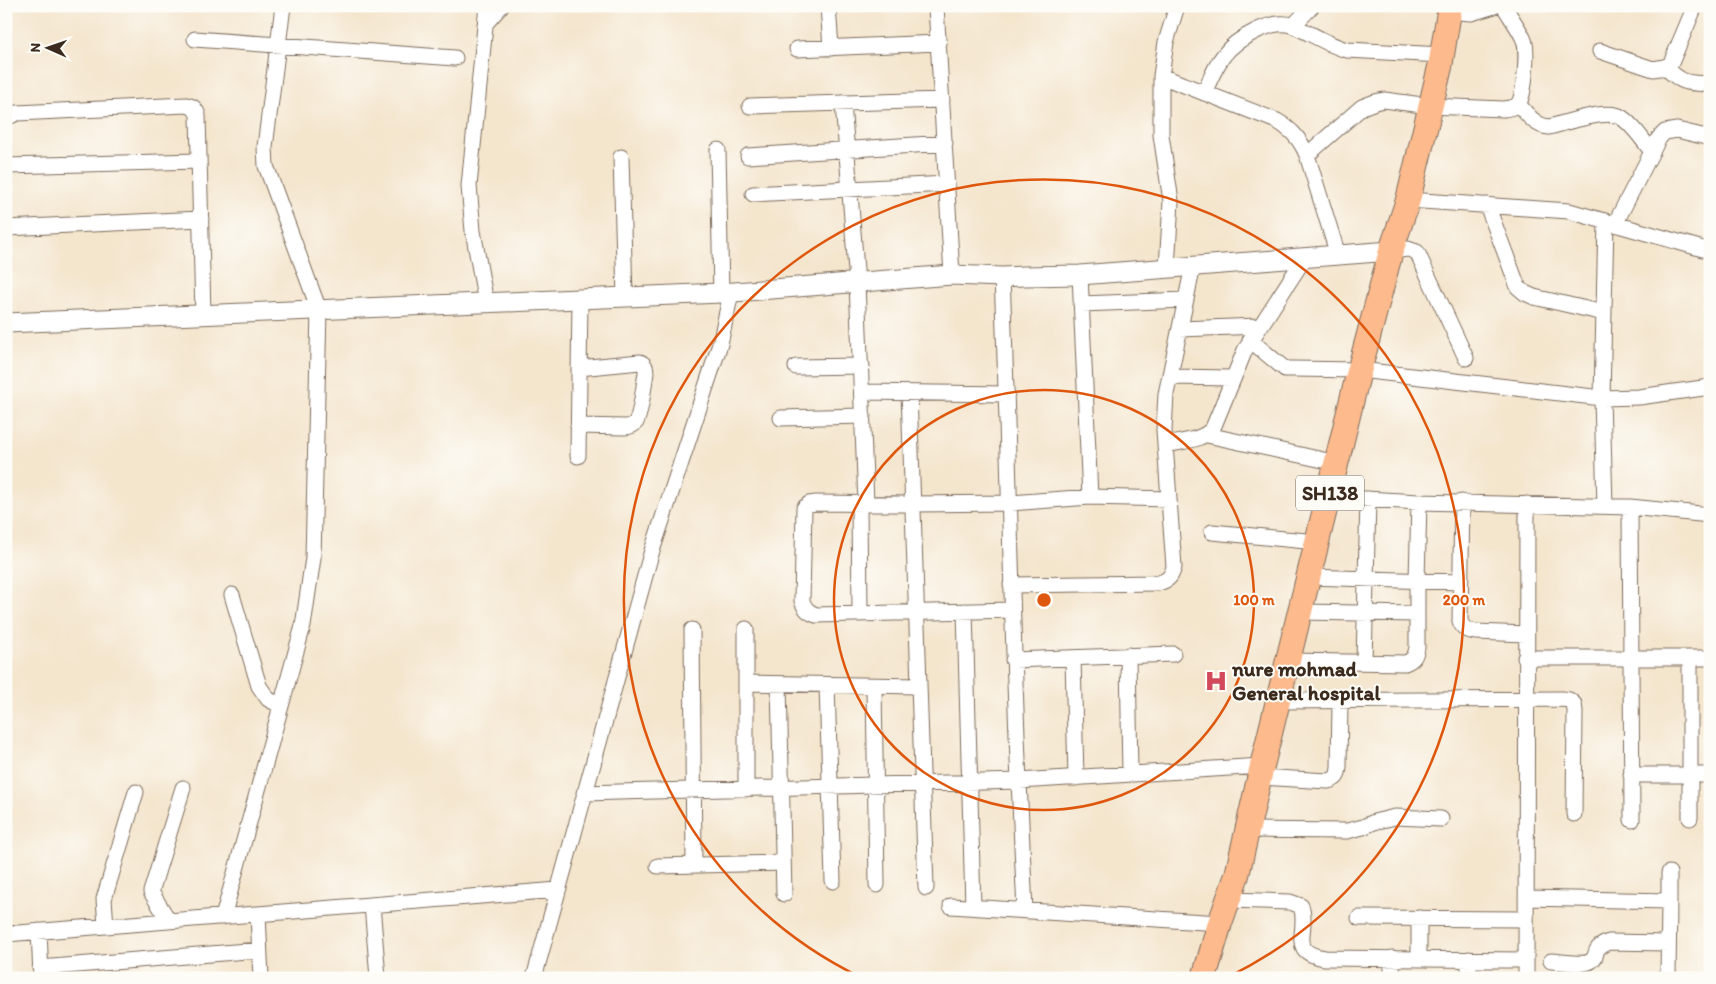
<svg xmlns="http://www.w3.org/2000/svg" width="1716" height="984" viewBox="0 0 1716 984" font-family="Itim,sans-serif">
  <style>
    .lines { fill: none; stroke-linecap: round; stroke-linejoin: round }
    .minor-casing { stroke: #7c6b5b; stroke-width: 17 }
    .tertiary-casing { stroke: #7c6b5b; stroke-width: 21 }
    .primary-casing { stroke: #7c6b5b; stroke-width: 26 }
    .minor { stroke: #fff; stroke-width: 15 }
    .tertiary { stroke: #fff; stroke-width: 19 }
    .primary { stroke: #fcba8d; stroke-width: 24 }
    .ring { fill: none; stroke: #df570d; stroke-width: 2.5 }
    .labels { text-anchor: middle; stroke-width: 4; stroke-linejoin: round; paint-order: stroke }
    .shield { fill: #fdfcf7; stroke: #75695f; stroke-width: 1 }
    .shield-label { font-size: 20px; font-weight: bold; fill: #3b2a1e }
    .poi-label { font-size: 21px; font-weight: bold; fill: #3b2a1e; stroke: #fdfcf7; text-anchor: start }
    .centre { fill: #df570d; stroke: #fdfcf7; stroke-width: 2.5 }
    .ring-label { font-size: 15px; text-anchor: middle; font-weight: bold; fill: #df570d; stroke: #fdfcf7; stroke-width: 4; stroke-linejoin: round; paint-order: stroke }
  </style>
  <rect width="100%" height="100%" fill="#fdfcf7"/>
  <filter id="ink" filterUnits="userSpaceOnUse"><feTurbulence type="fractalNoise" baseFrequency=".02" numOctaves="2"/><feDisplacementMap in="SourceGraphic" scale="10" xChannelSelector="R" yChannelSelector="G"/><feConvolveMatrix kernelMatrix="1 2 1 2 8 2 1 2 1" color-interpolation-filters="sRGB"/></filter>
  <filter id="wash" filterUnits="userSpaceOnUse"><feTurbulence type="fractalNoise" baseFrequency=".0096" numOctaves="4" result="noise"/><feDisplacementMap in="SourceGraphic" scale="20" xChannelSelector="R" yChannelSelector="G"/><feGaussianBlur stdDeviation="1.12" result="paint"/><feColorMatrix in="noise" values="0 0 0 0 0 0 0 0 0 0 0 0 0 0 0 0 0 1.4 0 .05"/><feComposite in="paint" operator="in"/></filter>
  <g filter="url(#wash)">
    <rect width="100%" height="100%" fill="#f4e5cd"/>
  </g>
  <g filter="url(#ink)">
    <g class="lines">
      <defs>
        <path id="minor" d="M828 6 831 48
          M936 6 952 275
          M1449 11 1471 13 1494 6
          M485 24 501 6
          M1293 26 1312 6
          M195 39 455 58
          M797 49 939 43
          M1600 51 1653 69 1665 67 1671 63 1695 6
          M1665 67C1683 84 1686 83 1710 84
          M1161 76 1277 121C1292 130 1300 139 1307 155L1338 255
          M1204 93C1210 80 1215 66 1224 55 1236 39 1271 19 1291 25 1310 32 1327 45 1347 50L1442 55
          M843 103 857 283 866 503
          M1518 104C1527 114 1535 126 1549 127 1566 123 1607 108 1621 117 1633 125 1643 140 1652 152
          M750 106 942 100
          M6 118 17 113 186 105C193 106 195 108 198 115L203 315
          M718 150 721 293
          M1307 155 1362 107 1375 102 1384 100 1430 106 1504 109C1509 108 1515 108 1518 104 1525 97 1528 49 1524 40 1519 28 1510 17 1504 6
          M748 156 945 143
          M621 157 625 297
          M6 166 199 161
          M753 194 947 184
          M1408 200 1569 211 1710 251
          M1487 205 1518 287 1525 293 1534 297 1604 313
          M1615 224 1659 138 1665 132 1677 130 1710 138
          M6 228 201 219
          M1391 251 1408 249 1417 252 1466 358
          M1167 268 1171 201 1161 135V76L1166 42 1177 6
          M1080 275 1090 497
          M1002 277C1009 445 1011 613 1019 781L1262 766
          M486 303 473 231 469 186 487 6
          M1081 304 1186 300
          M1180 329 1259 326
          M1250 340 1280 365 1285 369H1292L1360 370 1602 398 1639 397 1710 387
          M796 367 862 366
          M1170 377 1232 378
          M863 392 1007 394
          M909 393 926 888
          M781 418 863 416
          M578 426 625 427C630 427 633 426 636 422 641 414 644 384 646 373 646 367 645 364 640 362L579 368
          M1207 435 1337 463
          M1166 445C1182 441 1202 441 1213 428L1245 350 1305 257
          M578 456 580 299
          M1329 497 1419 502 1630 507 1710 515
          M1462 502 1460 621C1463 629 1468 631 1476 632L1526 634
          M859 503 860 613
          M1605 506 1602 398 1606 221
          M1630 507 1632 820
          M1212 532 1317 542
          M1309 577 1460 582
          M1011 585 1158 583C1169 580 1171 577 1174 567L1169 499
          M232 595 259 686 268 699 281 706
          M1012 610 816 615C808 612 805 609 802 601L804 508 809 504 816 503 913 504 1010 503 1090 497 1169 499 1164 430 1166 394 1193 266
          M965 611 973 907
          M1300 612 1417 614
          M746 629V789
          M692 630 694 865
          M1128 655 1130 774
          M1073 658 1076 778
          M1525 658H1710
          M1690 659V818
          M1013 660 1173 654
          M1288 661 1405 663C1413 660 1415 657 1417 648V580L1419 502
          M1364 662 1368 499
          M746 683 919 686
          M779 684 784 894
          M827 685 833 881
          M874 686 877 885
          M1278 701 1562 699 1569 700 1574 704 1575 711 1574 814
          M1631 775H1710
          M1259 777 1328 781C1337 779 1338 776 1339 767L1340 701
          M584 793 1019 781 1025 911
          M1247 830 1347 831 1363 827 1374 822 1395 817 1441 819
          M658 866 783 863
          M1526 898 1669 901 1668 978
          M1228 900 1290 902 1301 906C1310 931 1286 952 1325 958L1525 960
          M1669 901V873
          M372 905 378 978
          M951 906 1220 923
          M258 914 261 978
          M223 917 303 626 313 558 319 310 266 166 265 147 283 6
          M1359 918 1525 919
          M169 921 151 892 183 788
          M106 926 104 899 136 792
          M39 931 41 976
          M6 934 558 890
          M1419 959V918
          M1551 961C1559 961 1584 966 1591 961 1600 955 1590 949 1609 942L1668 943
          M40 968 259 950
          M534 978 651 554 720 344 731 293
          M1392 978V958
          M1469 978V959
          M1526 978 1527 504"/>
        <path id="tertiary" d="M6 323 721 293 952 275 1002 277 1024 276 1080 275 1391 251"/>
        <path id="primary" d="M1204 978 1220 923 1237 875 1262 766 1356 383 1391 251 1408 200 1440 67 1450 6"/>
      </defs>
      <use href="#minor" class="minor-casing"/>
      <use href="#tertiary" class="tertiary-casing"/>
      <use href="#primary" class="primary-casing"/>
      <use href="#minor" class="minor"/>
      <use href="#tertiary" class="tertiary"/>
      <use href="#primary" class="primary"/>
    </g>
  </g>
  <g class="ring">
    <circle cx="1044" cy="600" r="210"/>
    <path d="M860 977A420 420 0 1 1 1228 977"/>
  </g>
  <defs>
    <symbol id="hospital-bare" viewBox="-9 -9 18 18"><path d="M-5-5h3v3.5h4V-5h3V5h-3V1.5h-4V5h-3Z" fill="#d1495b" stroke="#fdfcf7" stroke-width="2.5" paint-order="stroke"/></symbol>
  </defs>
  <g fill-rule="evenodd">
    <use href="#hospital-bare" x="1200" y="665" width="32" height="32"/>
  </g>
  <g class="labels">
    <rect class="shield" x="1296" y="475.5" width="68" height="35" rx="4"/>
    <g class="shield-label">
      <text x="1330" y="500">SH138</text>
    </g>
    <g class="poi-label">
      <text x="1232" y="676">nure mohmad<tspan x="1232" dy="24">General hospital</tspan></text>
    </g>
  </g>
  <circle cx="1044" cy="600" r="8" class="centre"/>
  <g class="ring-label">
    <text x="1254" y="605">100 m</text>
    <text x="1464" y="605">200 m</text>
  </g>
  <rect width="1716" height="984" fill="none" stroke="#fdfcf7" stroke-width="25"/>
  <g transform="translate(48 48) rotate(272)" stroke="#fdfcf7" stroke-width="4" paint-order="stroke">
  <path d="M0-4L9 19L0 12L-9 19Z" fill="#3b2a1e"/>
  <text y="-8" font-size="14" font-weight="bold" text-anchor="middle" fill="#3b2a1e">N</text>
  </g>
</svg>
